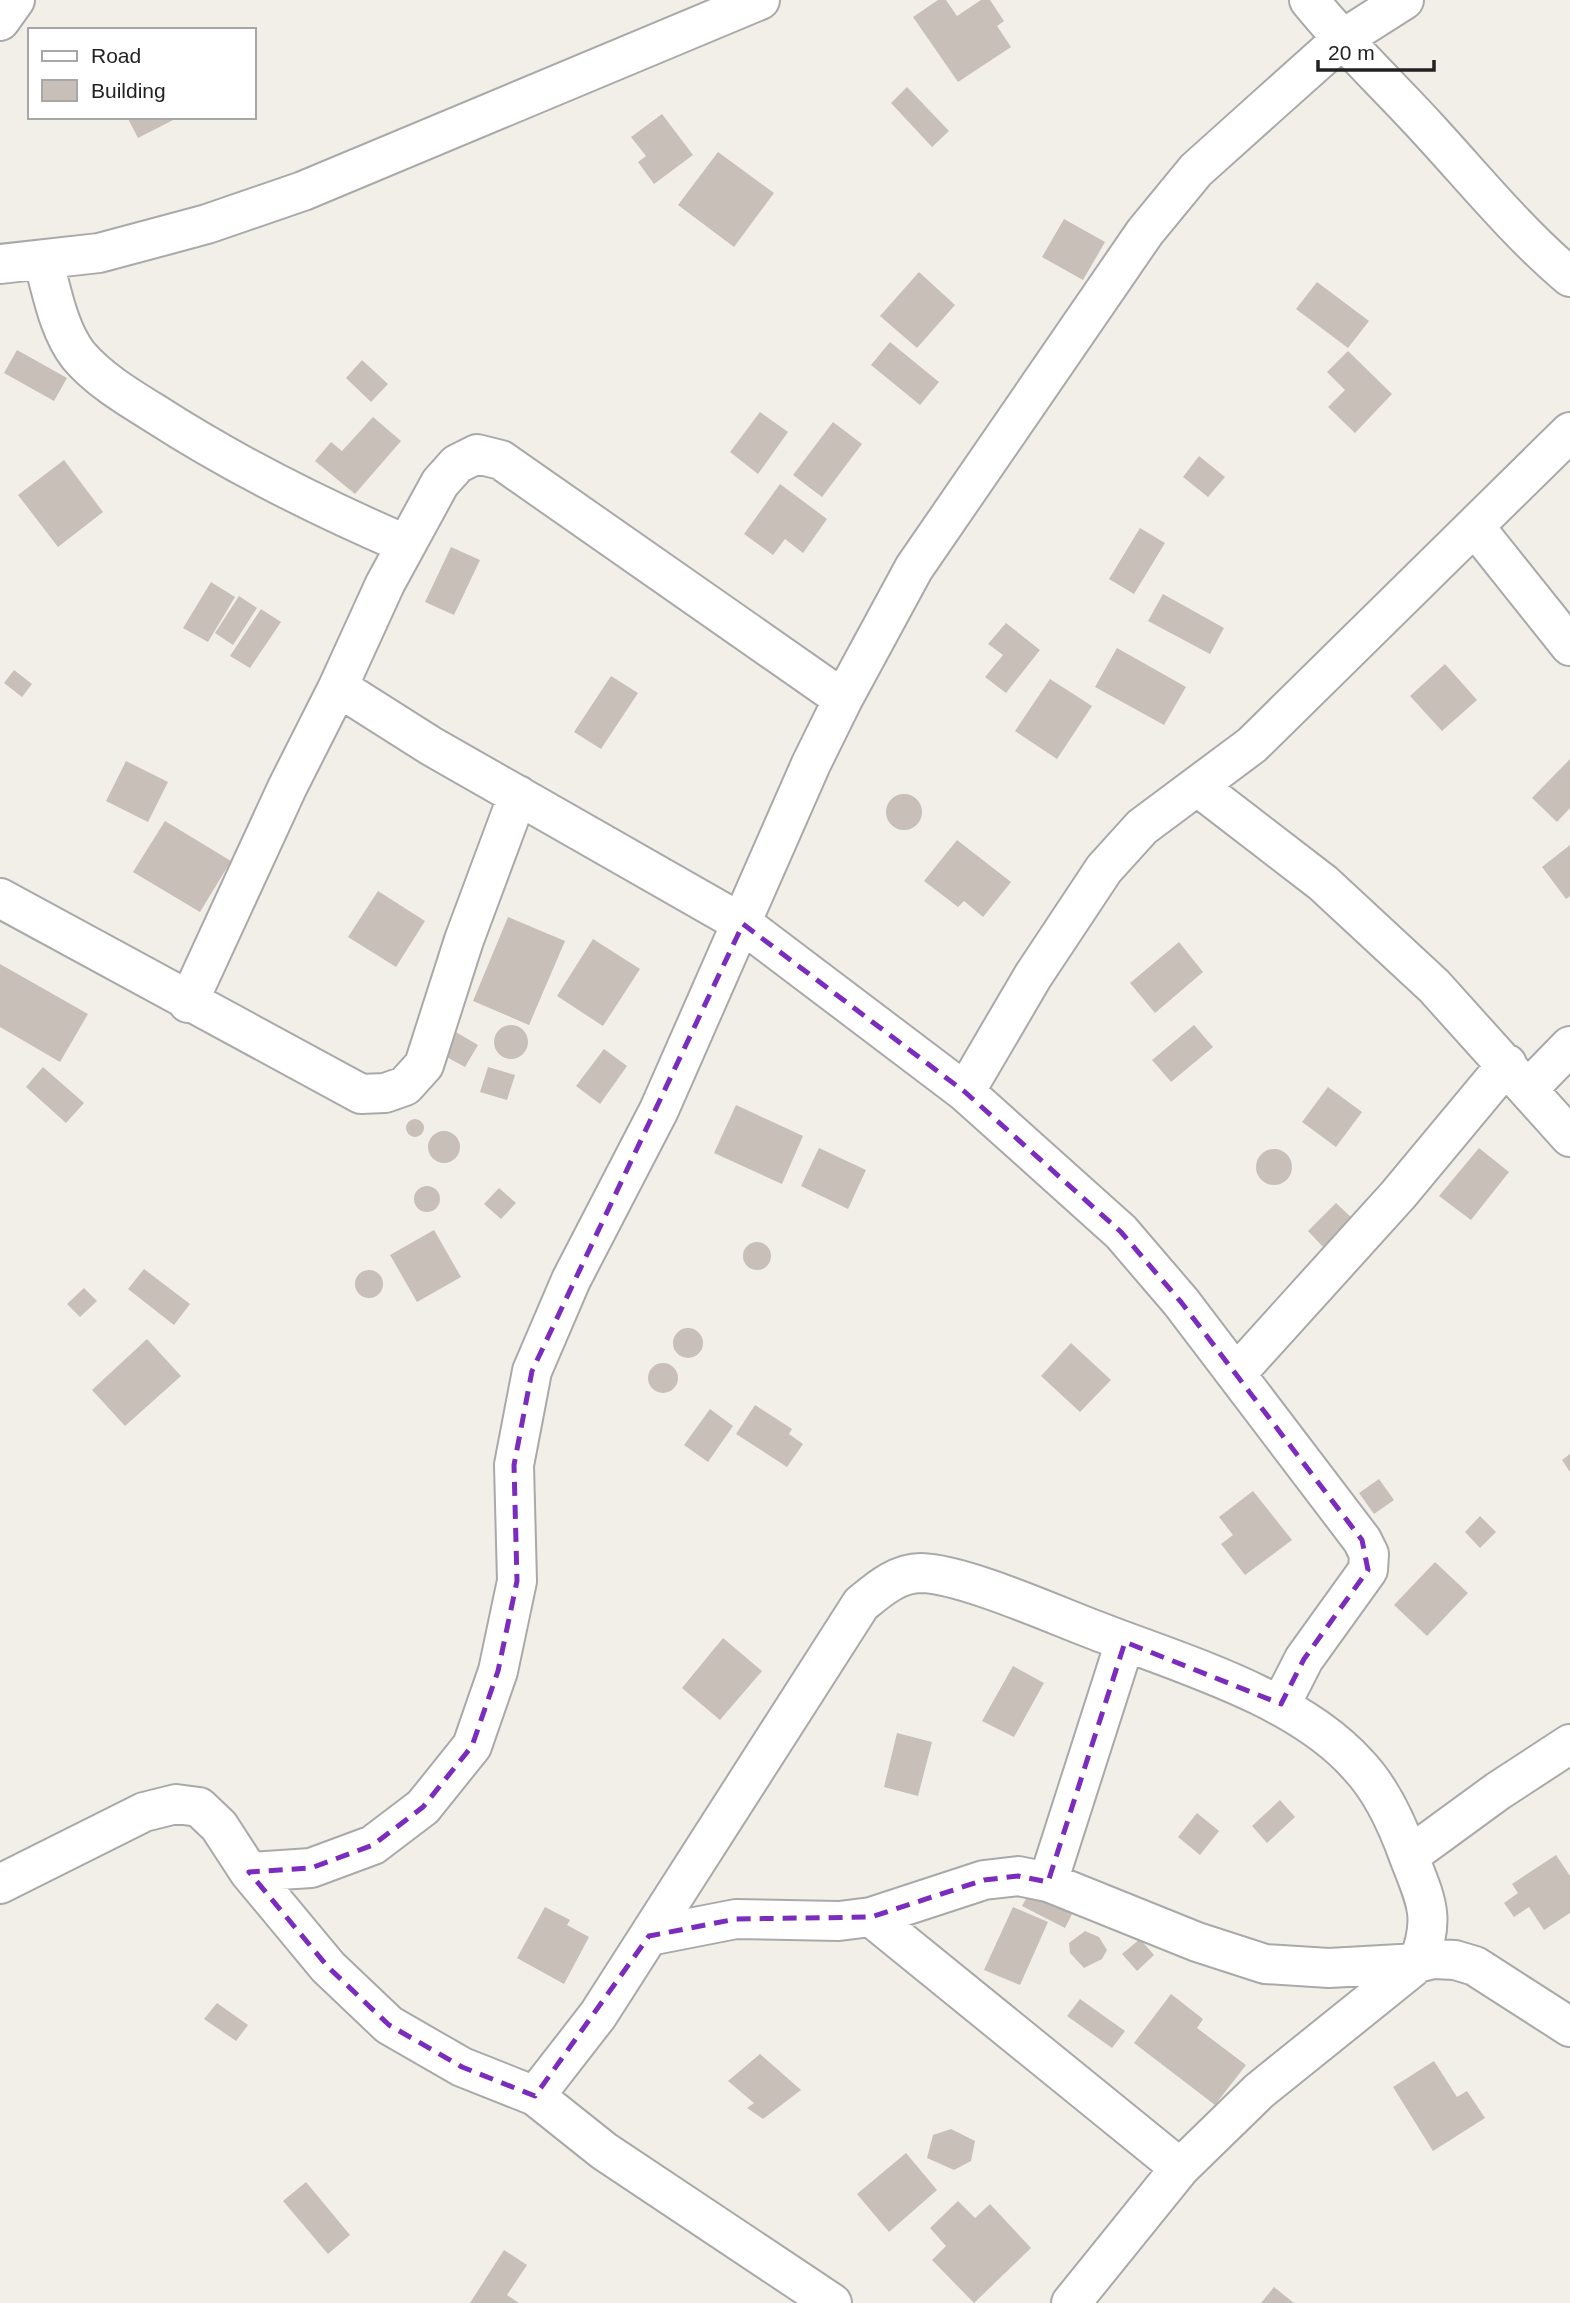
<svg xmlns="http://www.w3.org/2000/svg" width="1570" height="2303" viewBox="0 0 1570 2303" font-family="Arial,sans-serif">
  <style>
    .building { fill: #c7bfb8 }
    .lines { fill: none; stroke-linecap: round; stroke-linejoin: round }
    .street-casing { stroke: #a9a9a9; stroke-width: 42 }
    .street { stroke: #fff; stroke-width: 38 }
    .marked { fill: none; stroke: #7b2cbf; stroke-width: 5; stroke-dasharray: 14 9; stroke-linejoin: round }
  </style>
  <rect width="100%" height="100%" fill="#f2efe9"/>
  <path class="building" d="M938 0H946L957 16 981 0H990L1004 21 997 26 1011 47 958 82 913 17Z
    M907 87 949 131 932 147 891 103Z
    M662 114 693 155 654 184 638 162 646 156 631 137Z
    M127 117H179L138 138Z
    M718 152 774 193 734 247 678 205Z
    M1064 219 1105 242 1083 280 1042 257Z
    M919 272 955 305 917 348 880 316Z
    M1317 282 1369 321 1348 348 1296 309Z
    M890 342 939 382 920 405 871 365Z
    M17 350 67 378 54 401 4 373Z
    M1348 351 1392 394 1355 433 1328 407 1345 390 1327 372Z
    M362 360 388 384 371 402 346 378Z
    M760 412 788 432 758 474 730 452Z
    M373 417 401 441 355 494 315 461 331 442 342 451Z
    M833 422 862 444 822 497 793 475Z
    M1199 456 1225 477 1208 497 1183 477Z
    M64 460 103 512 58 547 18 495Z
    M780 484 827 519 803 553 785 539 773 555 744 534Z
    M1140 528 1165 543 1134 594 1109 579Z
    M451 547 480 560 454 615 425 602Z
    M211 582 235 597 208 642 183 628Z
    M1163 594 1224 628 1210 654 1148 621Z
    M239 596 257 608 233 645 215 633Z
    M261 609 281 622 250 668 230 656Z
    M1006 623 1040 650 1006 693 985 677 1003 655 988 644Z
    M1117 648 1186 687 1164 725 1095 687Z
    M1445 664 1477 700 1442 731 1410 696Z
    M14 670 32 684 22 697 4 683Z
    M611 676 638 693 601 749 574 732Z
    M1050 679 1092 706 1057 759 1015 731Z
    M1570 759V808L1557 822 1532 798Z
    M126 761 168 782 148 822 106 801Z
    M886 812a18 18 0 1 1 36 0a18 18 0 1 1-36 0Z
    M165 821 231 861 200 912 133 872Z
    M957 840 1011 882 983 917 964 901 958 907 924 881Z
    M1570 845V896L1566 899 1542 867Z
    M378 891 425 921 396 967 348 937Z
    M508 917 565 941 529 1025 473 1001Z
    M593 939 640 969 603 1026 557 996Z
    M1179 942 1203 972 1155 1013 1130 983Z
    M0 964 88 1014 60 1062 0 1027Z
    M1194 1025 1213 1047 1171 1082 1152 1060Z
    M494 1042a17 17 0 1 1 34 0a17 17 0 1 1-34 0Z
    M454 1031 478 1045 465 1067 441 1054Z
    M604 1049 627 1066 600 1104 576 1086Z
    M43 1067 84 1103 66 1123 26 1087Z
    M488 1067 515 1075 507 1100 480 1092Z
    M1328 1087 1362 1112 1336 1147 1302 1122Z
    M736 1105 803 1136 782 1184 714 1153Z
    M406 1128a9 9 0 1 1 18 0a9 9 0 1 1-18 0Z
    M428 1147a16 16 0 1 1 32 0a16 16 0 1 1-32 0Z
    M819 1148 866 1170 848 1209 801 1186Z
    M1479 1148 1509 1172 1471 1220 1439 1196Z
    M1256 1167a18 18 0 1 1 36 0a18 18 0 1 1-36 0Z
    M414 1199a13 13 0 1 1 26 0a13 13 0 1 1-26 0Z
    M499 1188 516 1203 501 1219 484 1204Z
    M1336 1203 1354 1220 1325 1249 1308 1231Z
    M434 1230 461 1277 417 1302 390 1255Z
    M743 1256a14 14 0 1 1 28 0a14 14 0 1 1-28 0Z
    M144 1269 190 1304 174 1325 128 1289Z
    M355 1284a14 14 0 1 1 28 0a14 14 0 1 1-28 0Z
    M84 1288 97 1301 80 1317 67 1304Z
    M673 1343a15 15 0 1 1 30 0a15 15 0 1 1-30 0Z
    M147 1339 181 1376 125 1426 92 1390Z
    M1071 1343 1111 1380 1080 1412 1041 1376Z
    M648 1378a15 15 0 1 1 30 0a15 15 0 1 1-30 0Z
    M755 1405 792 1429 789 1434 803 1444 787 1467 736 1434Z
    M710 1409 733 1426 708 1462 684 1445Z
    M1570 1454V1472L1562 1460Z
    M1379 1479 1394 1500 1374 1514 1359 1493Z
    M1253 1491 1292 1540 1245 1575 1221 1544 1233 1535 1219 1517Z
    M1480 1516 1496 1532 1480 1548 1465 1532Z
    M1435 1562 1468 1593 1427 1636 1394 1605Z
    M723 1638 762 1671 720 1720 682 1688Z
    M1013 1666 1044 1683 1014 1737 982 1721Z
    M897 1733 932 1742 918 1796 884 1787Z
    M1280 1800 1295 1817 1267 1843 1252 1826Z
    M1197 1813 1219 1831 1200 1855 1178 1837Z
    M1556 1855 1570 1876V1913L1544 1930 1529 1907 1514 1917 1504 1903 1518 1893 1512 1884Z
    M1033 1886 1075 1908 1065 1928 1022 1906Z
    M545 1907 570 1920 567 1925 589 1937 564 1984 517 1958Z
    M1013 1907 1048 1922 1020 1985 984 1970Z
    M1085 1931 1099 1937 1107 1950 1102 1959 1084 1968 1070 1953 1069 1943Z
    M1140 1939 1154 1955 1137 1971 1122 1954Z
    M1171 1994 1203 2019 1197 2028 1246 2065 1215 2105 1134 2043Z
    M1080 1999 1125 2031 1112 2048 1067 2016Z
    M217 2003 248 2025 236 2041 204 2019Z
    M760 2054 801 2090 763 2119 747 2108 754 2103 728 2081Z
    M1434 2061 1457 2097 1467 2091 1485 2118 1433 2151 1393 2087Z
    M951 2129 975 2141 971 2161 954 2170 927 2158 933 2135Z
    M906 2153 937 2190 889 2232 857 2194Z
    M306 2182 350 2235 328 2254 283 2201Z
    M958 2201 975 2218 990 2204 1031 2248 974 2303 932 2260 946 2246 930 2228Z
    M504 2250 527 2265 507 2295 519 2303H470Z
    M1274 2287 1294 2303H1261Z"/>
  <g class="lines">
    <defs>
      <path id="street" d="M1309 0C1346 46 1389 86 1429 130 1475 180 1518 233 1570 277
        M0 21 15 0
        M43 260C52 291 58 329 78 355 98 379 128 397 154 413 233 464 319 507 405 544
        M0 264 99 253 207 224 303 191 760 0
        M1475 527 1570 646
        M843 699 501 460 477 454 457 464 440 483 385 584 338 687 431 746 743 924 965 1092 1121 1232 1181 1302 1362 1540 1369 1554 1368 1570 1304 1659 1281 1704
        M1197 786 1323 883 1434 986 1570 1137
        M0 898 361 1094 385 1093 405 1086 424 1065 464 940 518 795
        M188 1003 287 788 338 687
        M1529 1088 1570 1046
        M965 1092 1033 976 1104 869 1142 827 1252 745 1570 432
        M1236 1374 1398 1195 1507 1064
        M1409 1856 1498 1791 1570 1744
        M249 1872 311 1868 373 1845 423 1807 472 1746 498 1671 517 1581 514 1465 532 1371 571 1280 659 1110 811 764 843 699 914 568 1145 232 1196 170 1265 108 1341 40 1404 0
        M1048 1882 1125 1642
        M0 1884 144 1812 176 1804 199 1807 219 1826 249 1872 328 1967 389 2025 462 2067 535 2096 604 2151 832 2303
        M871 1917 1180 2168
        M649 1936 736 1919 839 1921 871 1917 984 1880 1018 1876 1048 1882 1197 1942 1265 1964 1329 1968 1418 1963 1433 1959 1455 1960 1475 1966 1570 2027
        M535 2096 598 2015 861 1604C878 1590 897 1573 921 1573 963 1574 1050 1613 1092 1629 1176 1662 1297 1696 1358 1765 1381 1789 1398 1826 1409 1857 1426 1901 1436 1917 1418 1963L1259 2091 1180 2168 1071 2303"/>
    </defs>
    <use href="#street" class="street-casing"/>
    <use href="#street" class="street"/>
  </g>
  <path class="marked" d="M743 924 965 1092 1121 1232 1181 1302 1362 1540 1368 1570 1304 1659 1281 1704 1125 1642 1048 1882 1018 1876 984 1880 871 1917 736 1919 649 1936 535 2096 462 2067 389 2025 328 1967 249 1872 311 1868 373 1845 423 1807 472 1746 498 1671 517 1581 514 1465 532 1371Z"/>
  <rect x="28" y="28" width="228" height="91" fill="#ffffff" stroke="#a7a7a7" stroke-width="2"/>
  <rect x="42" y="51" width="35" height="10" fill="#ffffff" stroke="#a7a7a7" stroke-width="2"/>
  <text x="91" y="63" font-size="21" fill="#222222">Road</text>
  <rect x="42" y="80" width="35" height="21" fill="#c7bfb8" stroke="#a7a7a7" stroke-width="2"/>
  <text x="91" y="98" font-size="21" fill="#222222">Building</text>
  <path d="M1318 60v10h116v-10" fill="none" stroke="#222222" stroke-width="3.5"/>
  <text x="1328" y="60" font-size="21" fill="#222222" stroke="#ffffff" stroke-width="5" paint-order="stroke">20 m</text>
</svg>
